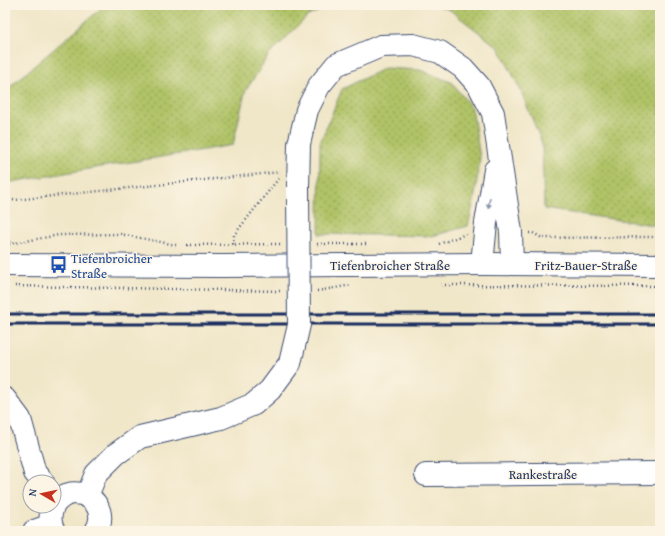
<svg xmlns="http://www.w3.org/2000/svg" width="665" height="536" viewBox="0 0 665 536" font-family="'Gentium Book Plus',serif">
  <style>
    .grass { fill: url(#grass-dots); stroke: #667962 }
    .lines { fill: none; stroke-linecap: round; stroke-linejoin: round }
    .minor-casing { stroke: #3b4a6e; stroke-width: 24 }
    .major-casing { stroke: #3b4a6e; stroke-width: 24 }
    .path { stroke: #3b4a6e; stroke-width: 2.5; stroke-dasharray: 1 3; stroke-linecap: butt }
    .minor { stroke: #fff; stroke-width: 22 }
    .major { stroke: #fff; stroke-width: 22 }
    .rail { stroke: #1b2f5e; stroke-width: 3 }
    .minor-bridge-casing { stroke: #3b4a6e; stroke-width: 24; stroke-linecap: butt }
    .minor-bridge { stroke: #fff; stroke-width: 22 }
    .oneway { fill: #8d97ae }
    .labels { text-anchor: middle; stroke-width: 3; stroke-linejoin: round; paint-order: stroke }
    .transit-label { font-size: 13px; fill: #164399; stroke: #fcf5e5; text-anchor: start }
    .street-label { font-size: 13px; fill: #1b2f5e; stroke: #fcf5e5 }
  </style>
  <defs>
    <pattern id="grass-dots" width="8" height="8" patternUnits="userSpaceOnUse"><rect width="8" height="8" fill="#b0c366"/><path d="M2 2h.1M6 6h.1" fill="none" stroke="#8e9f57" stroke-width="1.8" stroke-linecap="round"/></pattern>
  </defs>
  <rect width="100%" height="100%" fill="#fcf5e5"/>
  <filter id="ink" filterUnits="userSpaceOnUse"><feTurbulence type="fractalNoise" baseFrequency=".025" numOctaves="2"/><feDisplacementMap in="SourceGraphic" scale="8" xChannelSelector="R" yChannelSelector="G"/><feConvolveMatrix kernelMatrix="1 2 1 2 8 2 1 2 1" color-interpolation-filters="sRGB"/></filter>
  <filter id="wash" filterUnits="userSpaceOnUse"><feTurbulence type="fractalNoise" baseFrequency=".012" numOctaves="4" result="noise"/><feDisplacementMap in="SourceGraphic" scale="16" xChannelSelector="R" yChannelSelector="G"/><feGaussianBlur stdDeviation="0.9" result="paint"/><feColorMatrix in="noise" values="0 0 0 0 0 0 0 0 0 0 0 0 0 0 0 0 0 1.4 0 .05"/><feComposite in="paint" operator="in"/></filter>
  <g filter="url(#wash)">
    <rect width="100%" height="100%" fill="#f0e6c8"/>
    <path class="grass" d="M105 5H333L308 16 268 56 245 92 233 145 5 183V91Z
      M436 5H660V226L544 209 542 143 520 89 499 48 450 10Z
      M385 68 420 70 451 82 472 108 480 158 474 201 468 226 432 236 319 234 320 143 342 89Z"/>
  </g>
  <g filter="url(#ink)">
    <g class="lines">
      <defs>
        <path id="minor" d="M298 188 299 144 307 110 319 86 336 65 381 46 413 45 440 52 463 68 479 86 493 113 511 232 512 264
          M482 264 486 223 495 170
          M5 399 20 419 35 473 43 482
          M426 475 660 473
          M87 496 96 474 116 454 140 437 221 418 254 404 270 390 290 363
          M54 505C74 477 113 504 96 531
          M53 506C50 515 49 522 54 531
          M34 531 51 525"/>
        <path id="major" d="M5 265 222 266 482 264 660 265"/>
      </defs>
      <use href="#minor" class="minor-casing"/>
      <use href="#major" class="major-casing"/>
      <path class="path" d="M5 201 280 172
        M529 233H533L542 238 653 237 660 238
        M5 234 11 244
        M9 244 59 235 120 234 176 245
        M233 244 234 235 279 178
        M317 244H368
        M439 244 466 234
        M187 245 280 244
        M441 285 660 286
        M15 286 280 291
        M317 291 352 285"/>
      <use href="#minor" class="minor"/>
      <use href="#major" class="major"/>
      <path class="rail" d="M5 314H660
        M5 324H660"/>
      <defs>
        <path id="minor-bridge" d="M290 363 299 325 298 188"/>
      </defs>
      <use href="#minor-bridge" class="minor-bridge-casing"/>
      <use href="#minor-bridge" class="minor-bridge"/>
    </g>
    <defs><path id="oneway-solid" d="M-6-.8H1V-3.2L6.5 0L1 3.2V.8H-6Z"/></defs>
    <use class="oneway" href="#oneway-solid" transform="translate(489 203) rotate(100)"/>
  </g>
  <defs>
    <symbol id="bus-bare" viewBox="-9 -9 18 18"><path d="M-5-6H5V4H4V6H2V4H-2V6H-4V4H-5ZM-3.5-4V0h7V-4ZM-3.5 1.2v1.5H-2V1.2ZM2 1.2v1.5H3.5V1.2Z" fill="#1a4fb4" stroke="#fcf5e5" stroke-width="2.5" paint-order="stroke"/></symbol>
  </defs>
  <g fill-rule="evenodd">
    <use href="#bus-bare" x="46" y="252" width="25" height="25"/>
  </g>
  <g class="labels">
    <g class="transit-label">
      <text x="71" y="263">Tiefenbroicher<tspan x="71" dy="15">Straße</tspan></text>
    </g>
    <g class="street-label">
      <text x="390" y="270">Tiefenbroicher Straße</text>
      <text x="586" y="270">Fritz-Bauer-Straße</text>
      <text x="543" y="479">Rankestraße</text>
    </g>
  </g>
  <rect width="665" height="536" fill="none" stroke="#fcf5e5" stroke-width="20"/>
  <g transform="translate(42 494) rotate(279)"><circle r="19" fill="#fcf5e5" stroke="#a2a6af"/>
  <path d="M0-3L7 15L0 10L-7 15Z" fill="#c8321e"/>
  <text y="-6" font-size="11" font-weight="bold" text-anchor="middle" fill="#1b2f5e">N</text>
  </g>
</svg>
